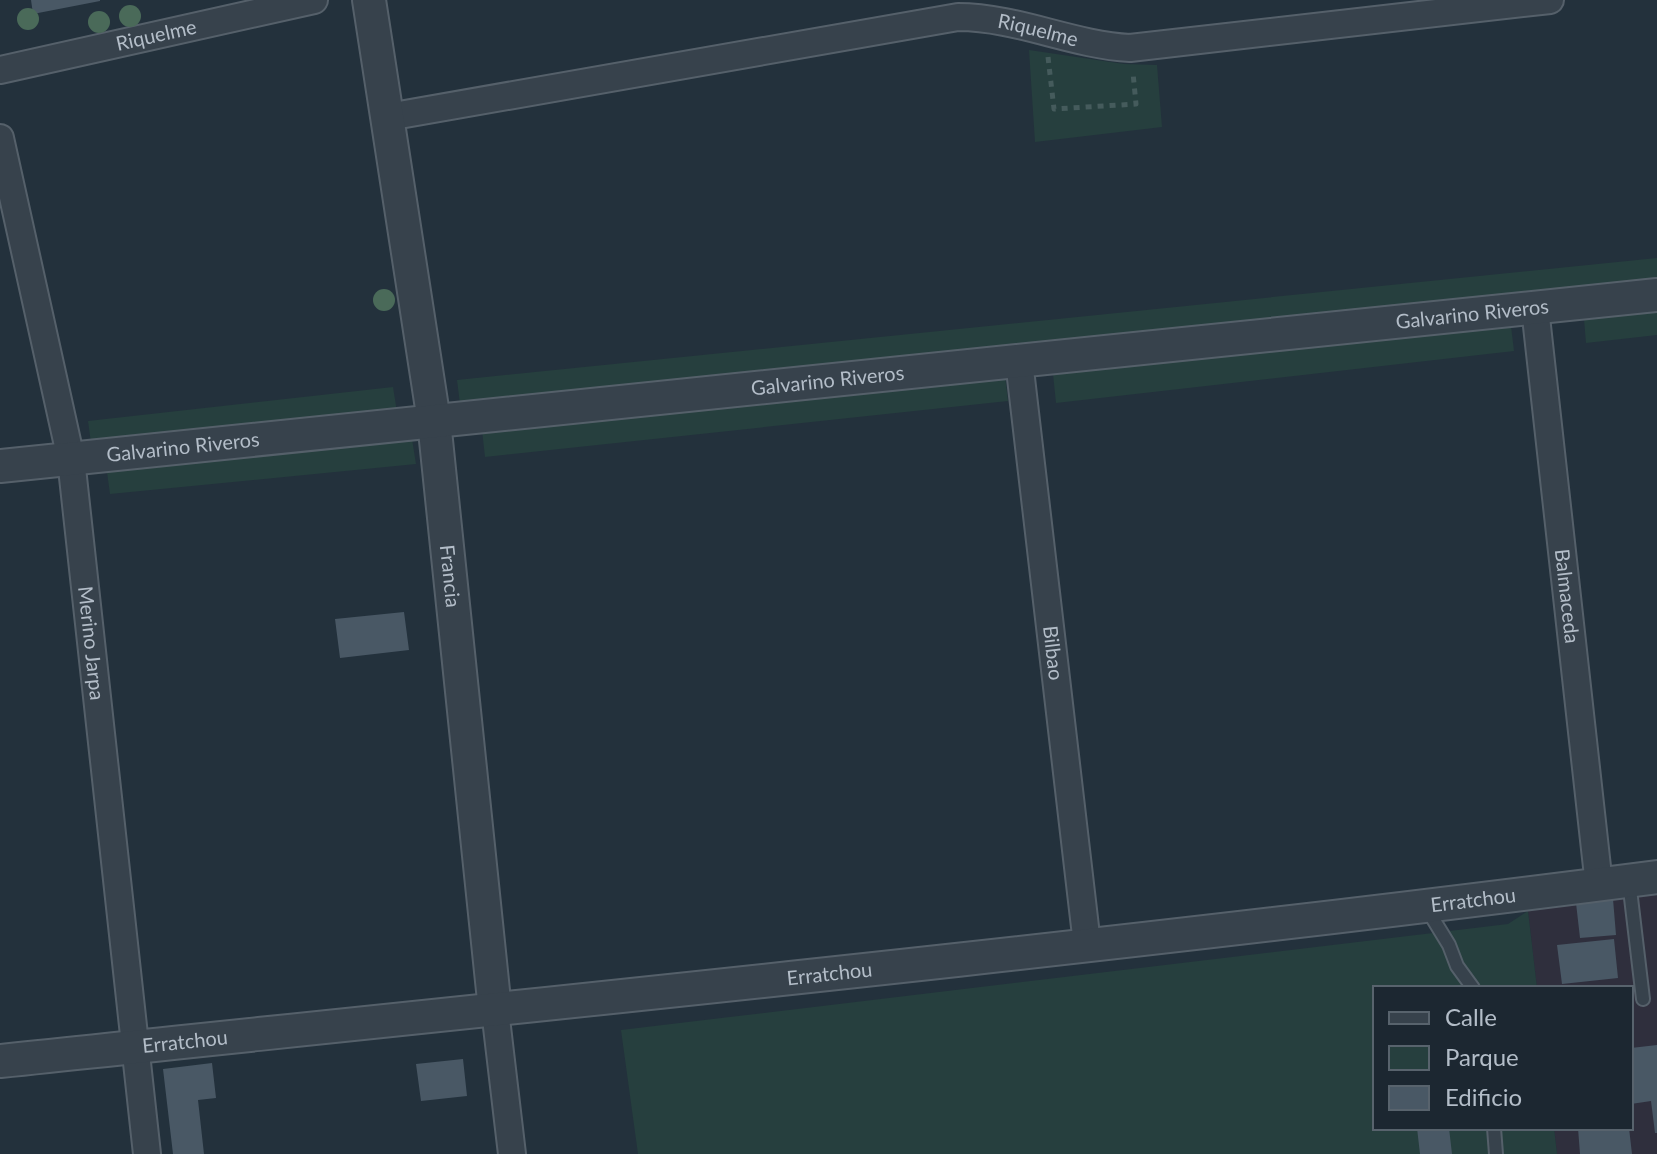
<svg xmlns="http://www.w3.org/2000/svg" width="1657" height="1154" viewBox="0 0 1657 1154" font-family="Lato,sans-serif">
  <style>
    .medical { fill: #2f2f3d }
    .green { fill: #263f3e }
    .building { fill: #495865 }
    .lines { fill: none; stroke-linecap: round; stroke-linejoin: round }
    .service-casing { stroke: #55606a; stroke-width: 16 }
    .minor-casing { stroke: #55606a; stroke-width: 30 }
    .tertiary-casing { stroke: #55606a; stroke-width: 36 }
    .path { stroke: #455b5c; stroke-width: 5; stroke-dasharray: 6 6; stroke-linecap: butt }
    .service { stroke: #37424c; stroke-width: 12 }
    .minor { stroke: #37424c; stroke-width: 26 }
    .tertiary { stroke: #37424c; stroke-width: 32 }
    .tree { fill: #4a6a59 }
    .labels { text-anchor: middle; stroke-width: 8; stroke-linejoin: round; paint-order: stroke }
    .street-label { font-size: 20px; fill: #b3bdc8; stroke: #1c2731 }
  </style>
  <rect width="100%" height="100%" fill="#23313c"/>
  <path class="medical" d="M1657 892V1154H1557L1554 1128H1631V988H1537L1528 911Z"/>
  <path class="green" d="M1029 50 1124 64 1157 65 1162 127 1035 142Z
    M1657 258V282L460 404 457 380Z
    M1657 311V335L1586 343 1584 319Z
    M1511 326 1514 351 1056 403 1053 374Z
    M1005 376 1008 401 485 457 482 430Z
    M393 387 397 412 91 443 88 421Z
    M412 439 416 464 110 494 107 472Z
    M1528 911 1537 988H1375V1128H1554L1557 1154H638L621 1030 1508 924Z"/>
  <path class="building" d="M31 0H100V1L33 14Z
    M404 612 409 650 340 658 335 619Z
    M1613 899 1616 935 1580 938 1576 903Z
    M1614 939 1618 978 1562 984 1557 945Z
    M1657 1045V1133H1655L1651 1101 1631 1104V1048Z
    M463 1059 467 1096 421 1101 416 1064Z
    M212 1063 216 1098 198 1100 204 1154H173L163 1069Z
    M1417 1128H1449L1452 1154H1420Z
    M1578 1128H1629L1632 1154H1580Z"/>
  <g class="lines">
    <defs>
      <path id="service" d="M1629 881 1643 999
        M1427 909 1449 945 1457 966 1473 988
        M1494 1128 1496 1154"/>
      <g id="minor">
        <path id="s1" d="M0 70 314 0"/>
        <path id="s2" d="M388 117 958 17C1017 17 1072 45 1130 48L1550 0"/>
        <path id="s3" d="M0 138 71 459 147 1154"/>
        <path id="s4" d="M1535 308 1599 885"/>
        <path id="s5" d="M1019 361 1087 944"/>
        <path d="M495 1010 512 1154"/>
      </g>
      <g id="tertiary">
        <path id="s6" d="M369 0 434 421 495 1010"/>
        <path id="s7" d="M0 466 1657 295"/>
        <path id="s8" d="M0 1061C553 1003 1106 948 1657 877"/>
      </g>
    </defs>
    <use href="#service" class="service-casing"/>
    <use href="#minor" class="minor-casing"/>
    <use href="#tertiary" class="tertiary-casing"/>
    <path class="path" d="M1048 57 1054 109 1136 104 1133 73"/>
    <use href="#service" class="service"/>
    <use href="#minor" class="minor"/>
    <use href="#tertiary" class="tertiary"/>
  </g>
  <g class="tree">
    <circle cx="130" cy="16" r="11"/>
    <circle cx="28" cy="19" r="11"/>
    <circle cx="99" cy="22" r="11"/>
    <circle cx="384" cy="300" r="11"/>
  </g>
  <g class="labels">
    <g class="street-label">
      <text dy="7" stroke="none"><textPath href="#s2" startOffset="660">Riquelme</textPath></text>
      <text dy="7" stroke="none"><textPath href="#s1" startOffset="160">Riquelme</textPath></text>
      <text dy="7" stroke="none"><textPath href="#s7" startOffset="1480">Galvarino Riveros</textPath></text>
      <text dy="7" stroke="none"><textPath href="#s7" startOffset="832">Galvarino Riveros</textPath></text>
      <text dy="7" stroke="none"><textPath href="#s7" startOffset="184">Galvarino Riveros</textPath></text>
      <text dy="7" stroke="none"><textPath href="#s6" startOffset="582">Francia</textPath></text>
      <text dy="7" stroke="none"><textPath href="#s4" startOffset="290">Balmaceda</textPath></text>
      <text dy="7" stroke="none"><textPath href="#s3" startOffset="514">Merino Jarpa</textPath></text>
      <text dy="7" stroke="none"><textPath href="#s5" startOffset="294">Bilbao</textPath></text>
      <text dy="7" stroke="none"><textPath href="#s8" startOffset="1482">Erratchou</textPath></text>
      <text dy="7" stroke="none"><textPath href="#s8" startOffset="834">Erratchou</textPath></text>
      <text dy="7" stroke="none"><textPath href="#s8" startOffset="186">Erratchou</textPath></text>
    </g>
  </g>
  <rect x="1373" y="986" width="260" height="144" fill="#1c2731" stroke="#58636d" stroke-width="2"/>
  <rect x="1389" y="1012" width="40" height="12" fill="#37424c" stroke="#58636d" stroke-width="2"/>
  <text x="1445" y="1026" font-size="24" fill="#b3bdc8">Calle</text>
  <rect x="1389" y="1046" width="40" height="24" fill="#263f3e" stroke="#58636d" stroke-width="2"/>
  <text x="1445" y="1066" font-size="24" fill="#b3bdc8">Parque</text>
  <rect x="1389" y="1086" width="40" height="24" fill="#495865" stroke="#58636d" stroke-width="2"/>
  <text x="1445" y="1106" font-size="24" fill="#b3bdc8">Edificio</text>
</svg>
